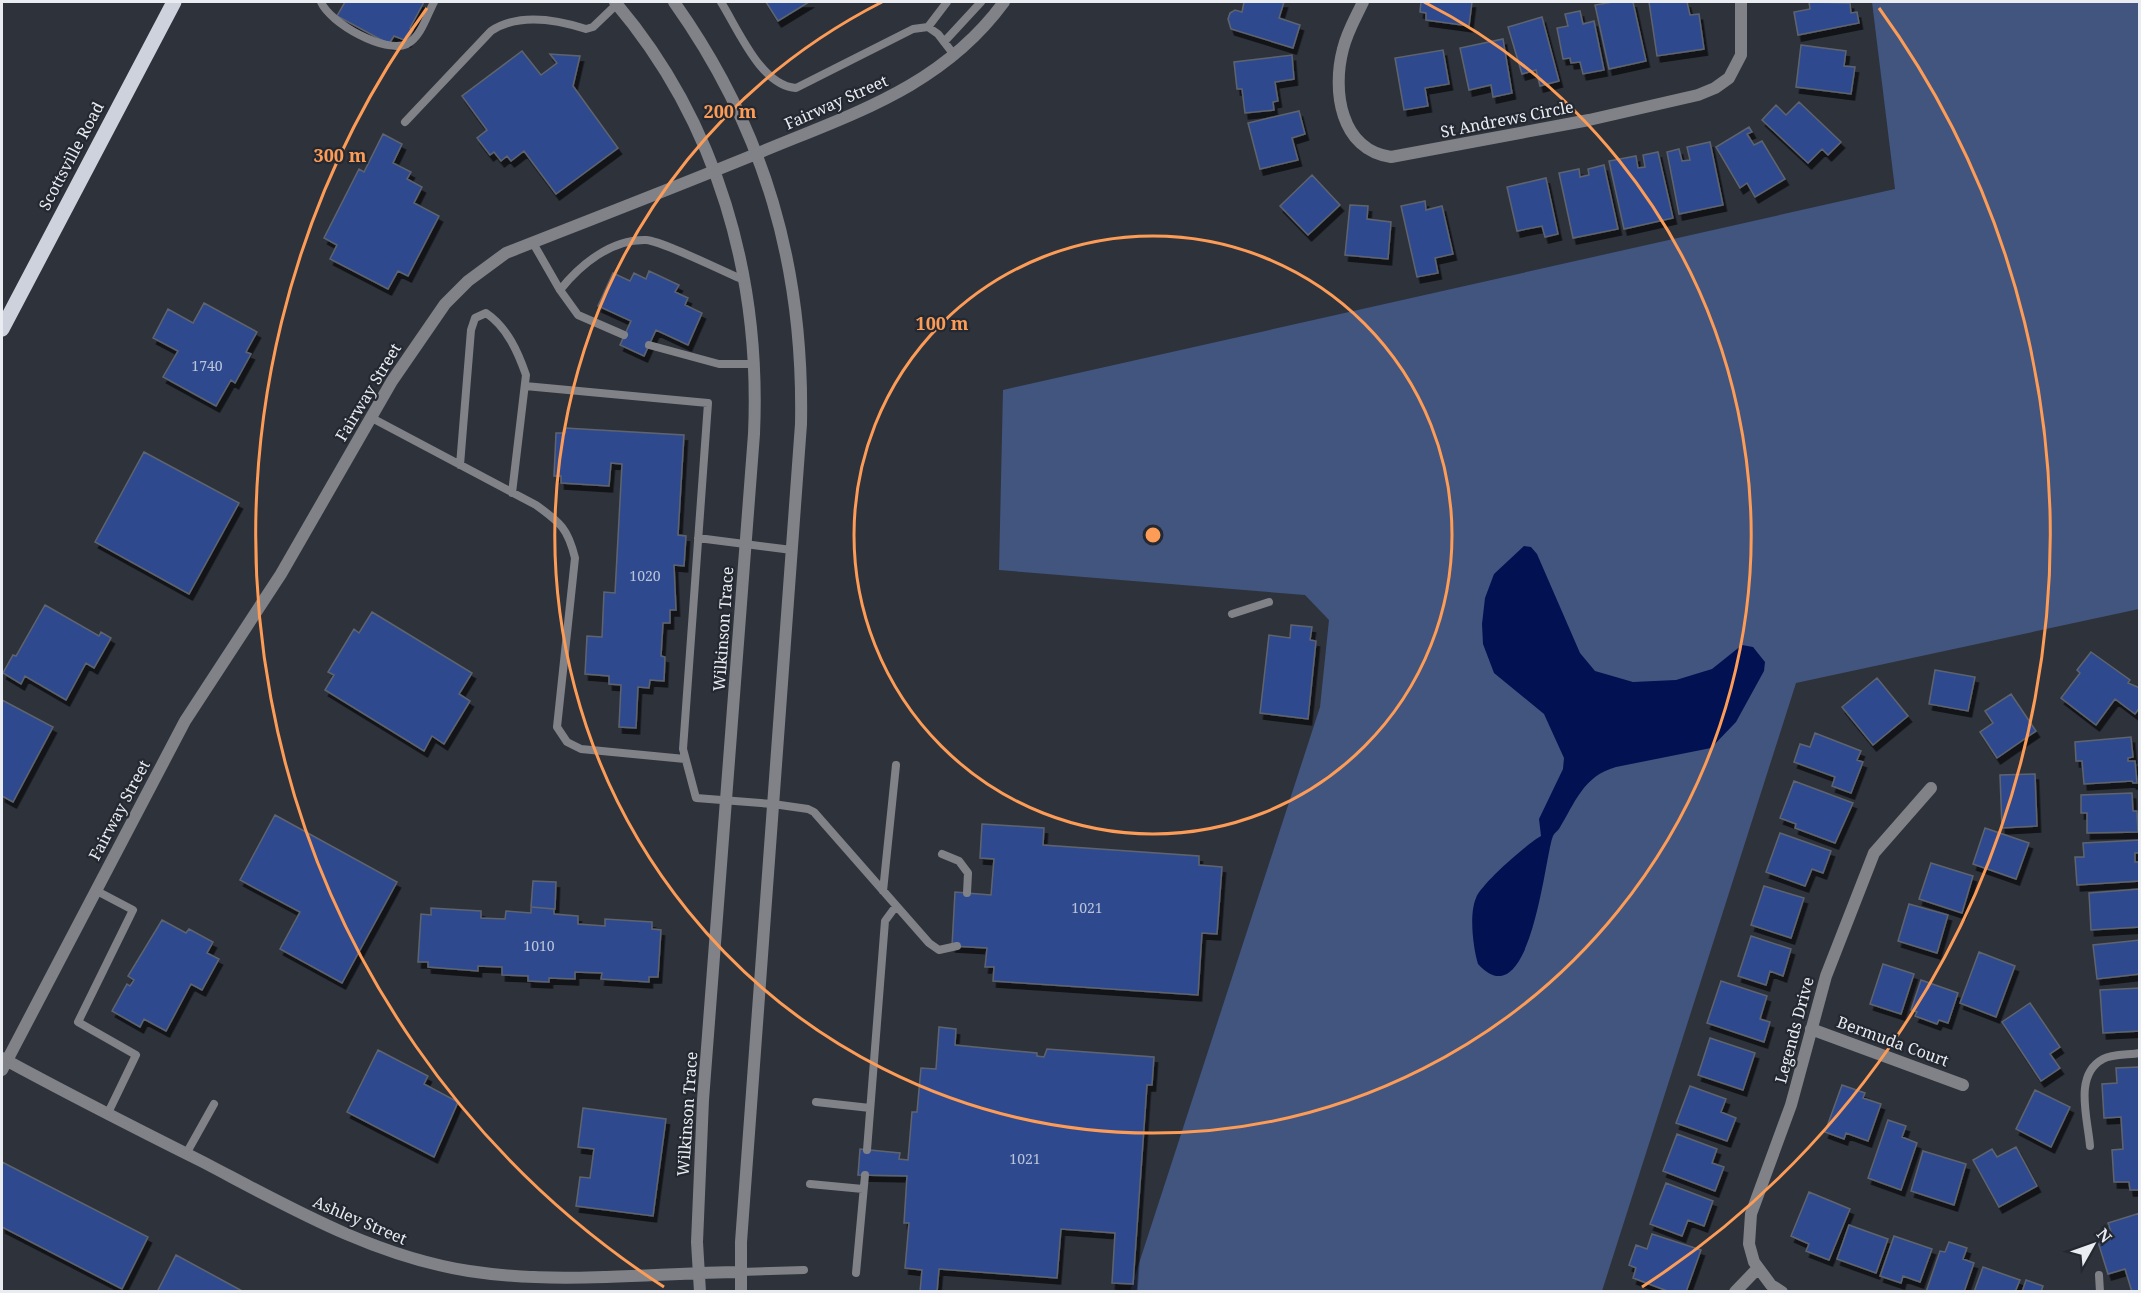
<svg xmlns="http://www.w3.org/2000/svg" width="2141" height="1293" viewBox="0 0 2141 1293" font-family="'Noto Serif',serif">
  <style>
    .green { fill: #42557f }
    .water { fill: #021152 }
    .building { fill: #2e4a8e; stroke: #5f646e; stroke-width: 1.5; filter: url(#shadow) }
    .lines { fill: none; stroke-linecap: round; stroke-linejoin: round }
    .service { stroke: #808287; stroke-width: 8 }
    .minor { stroke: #808287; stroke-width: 12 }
    .primary { stroke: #ced2dc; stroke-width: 15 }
    .ring { fill: none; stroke: #fd9c56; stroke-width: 3 }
    .labels { text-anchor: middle; stroke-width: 4.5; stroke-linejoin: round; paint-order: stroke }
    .number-label { font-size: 14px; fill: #bac4d8 }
    .street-label { font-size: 16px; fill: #e9ecf1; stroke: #242831 }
    .centre { fill: #fd9c56; stroke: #242831; stroke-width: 3 }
    .ring-label { font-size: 18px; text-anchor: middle; font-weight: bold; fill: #fd9c56; stroke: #242831; stroke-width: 4.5; stroke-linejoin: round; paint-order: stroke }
  </style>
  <defs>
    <filter id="shadow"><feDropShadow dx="3.5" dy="6" stdDeviation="0" flood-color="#0009"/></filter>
  </defs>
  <rect width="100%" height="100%" fill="#2e323b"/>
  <path class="green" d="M1872 2H2139V609L1796 683 1602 1291H1130L1320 707 1329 620 1305 595 999 570 1003 390 1895 189Z"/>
  <path class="water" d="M1524 546 1531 547 1537 554 1580 653 1595 671 1633 682 1676 680 1712 669 1742 645 1753 647 1765 662 1764 671 1736 722 1711 748 1616 767C1583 776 1575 803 1559 829 1558 830 1553 835 1553 836 1545 854 1531 1022 1478 964 1473 947 1469 914 1476 898 1481 884 1527 844 1541 836L1539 819 1563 769 1564 758 1544 714 1494 673 1483 644 1482 624 1485 598 1494 574Z"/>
  <path class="building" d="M345 2H424L410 28 413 30 407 41 394 36 389 44 337 16Z
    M766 2H809L778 21Z
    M1244 2H1284L1279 18 1300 25 1293 48 1231 29 1228 19 1230 13 1235 10 1242 12Z
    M1421 2H1472L1469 26 1426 20V13L1420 12Z
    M1613 2H1633L1646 61 1609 69 1595 5Z
    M1649 2H1687L1690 15 1699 14 1704 49 1657 56Z
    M1809 2 1850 3 1851 13 1857 12 1859 23 1798 35 1794 12 1810 9Z
    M1580 11 1583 24 1594 21 1604 70 1583 74 1580 62 1571 63 1570 58 1563 59 1557 28 1568 26 1565 14Z
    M1542 17 1559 81 1540 86 1536 70 1522 74 1508 27Z
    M1503 39 1512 93 1493 97 1491 85 1469 90 1460 48Z
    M1801 45 1846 51 1844 66 1855 67 1851 94 1796 87Z
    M1443 50 1449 84 1425 88 1428 106 1404 110 1395 58Z
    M522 51 541 75 557 63 550 54 580 56 573 86 618 148 556 194 524 151 511 161 507 156 501 161 494 152 490 155 477 138 487 130 462 96Z
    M1292 55 1294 79 1275 82 1278 101 1273 102 1274 110 1245 113 1242 89H1237L1234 62Z
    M1799 102 1841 142 1828 155 1822 149 1808 163 1762 120 1776 105 1786 115Z
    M1299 111 1305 134 1292 138 1298 160 1260 169 1248 123Z
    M1749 127 1752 132 1747 134 1754 145 1762 141 1785 179 1755 197 1747 183 1740 188 1716 147Z
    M383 134 402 144 393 163 411 172 407 179 422 187 414 203 439 216 408 276 398 271 388 289 330 259 337 245 324 238 359 169 364 172Z
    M1710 142 1723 205 1679 214 1667 152 1679 149 1682 161 1690 160 1687 147Z
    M1658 152 1673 218 1624 229 1609 161 1636 156 1638 168 1645 167 1643 155Z
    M1604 165 1618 229 1573 238 1559 173 1579 169 1580 177 1589 175 1588 169Z
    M1312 175 1340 205 1308 235 1280 206Z
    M1546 178 1558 234 1545 237 1542 226 1517 231 1507 187Z
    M1425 201 1426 210 1442 206 1453 254 1435 258 1438 273 1417 277 1401 206Z
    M1350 205 1368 206 1367 219 1391 222 1388 259 1345 255Z
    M649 271 679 285 675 292 688 298 685 305 702 313 688 345 656 330 644 356 620 345 631 321 598 306 613 273 630 281 634 273 646 279Z
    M204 303 257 332 246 352 251 354 235 383 231 380 216 406 163 377 178 351 153 338 168 309 193 323Z
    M565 428 684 435 678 535 686 536 684 566 674 565 676 610H670V623H663L661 656 665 657 664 681 650 680 649 688 638 687 636 728 619 727 621 685 609 684V676L585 674 587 636 602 637 604 592 615 593 622 464 611 463 609 486 561 483V476H554L556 433H565Z
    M144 452 239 503 189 594 95 542Z
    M45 605 99 636 101 632 111 638 94 668 86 663 66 700 25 676 21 684 3 673 13 655 16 656Z
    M372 612 472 673 459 694 470 701 444 744 432 736 424 751 325 690 334 675 328 672 354 629 359 633Z
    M1291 625 1312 627 1310 640 1316 641 1308 719 1260 713 1269 635 1290 638Z
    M2091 652 2130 680 2128 683 2140 688V707L2135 714 2115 699 2096 725 2061 698 2080 673 2077 670Z
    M1935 670 1975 677 1968 711 1929 704Z
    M1877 678 1908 716 1873 745 1842 707Z
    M2011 694 2036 731 1997 758 1980 732 1993 723 1985 711Z
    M2 700 53 727 13 802 2 796Z
    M1815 733 1861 751 1857 760 1863 762 1851 793 1832 786 1835 777 1794 762 1800 744 1810 747Z
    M2131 737 2133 757 2128 758V761H2135L2137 783H2133L2132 781 2084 784 2082 761H2076L2075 742Z
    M2035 774 2037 826 2002 828 2000 775Z
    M1794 781 1853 803 1835 843 1795 828 1796 824 1780 818Z
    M2132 793 2133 811H2137L2138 832 2087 833V813H2081V795Z
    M275 815 397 882 342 983 280 949 300 912 240 880Z
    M982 824 1044 828 1043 845 1199 856V865L1222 867 1217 934 1202 933 1198 995 993 981 994 967H985L987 948 952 946 955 892 991 895 994 859 980 858Z
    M1985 828 2029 843 2016 879 1973 864Z
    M1780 833 1831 851 1823 873 1812 869 1805 886 1766 872Z
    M2140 840V853H2135V862H2140V881L2077 885 2075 857H2084L2083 843Z
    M1931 863 1973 876 1962 913 1919 899Z
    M533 881 556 882 555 909 531 907Z
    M1764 886 1804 898 1791 938 1751 925Z
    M2140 889V927L2091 930 2089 893Z
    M1909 904 1948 915 1937 953 1898 941Z
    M531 907 554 909V914L578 916V924L605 926V919L652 922V929L661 930 658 977H649V982L601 979 602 973 575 972V979L549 978V982L528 981V976L502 975V967L478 966V971L428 967V962H418L421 914 431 915V908L481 911V918L505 919 506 911 531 913Z
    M162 920 186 933 189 929 213 942 207 953 219 959 202 990 191 984 166 1031 144 1019 140 1027 112 1011 127 984 130 986 134 980 128 976Z
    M1751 936 1791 949 1783 976 1770 971 1766 985 1738 976Z
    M2140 940V974L2097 979 2093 945Z
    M1979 952 2015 966 1996 1017 1960 1003Z
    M1883 964 1914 974 1901 1014 1870 1004Z
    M1921 980 1958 993 1948 1023 1939 1020 1937 1024 1915 1016 1917 1012 1911 1010Z
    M1721 981 1767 996 1760 1019 1770 1022 1764 1042 1707 1023Z
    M2140 988V1031L2103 1033 2100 990Z
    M2030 1003 2060 1047 2050 1054 2060 1068 2041 1081 2002 1022Z
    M939 1027 956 1029 955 1045 1037 1053V1056L1044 1057 1047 1049 1154 1057 1152 1085H1147L1133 1284 1112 1283 1115 1233 1061 1229 1057 1278 939 1269 937 1292H920L922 1270 905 1268 909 1223H904L907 1176 858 1175 860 1149 900 1153 899 1159 908 1160 912 1112H917L921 1068 936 1069Z
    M1710 1038 1755 1053 1743 1090 1698 1075Z
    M378 1050 428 1076 424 1084 458 1102 434 1157 347 1112Z
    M2140 1067V1190H2130L2129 1182H2114L2112 1150 2123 1149 2121 1117 2104 1118 2102 1084 2117 1083 2116 1068Z
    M1842 1085 1865 1093 1863 1098 1881 1104 1868 1141 1846 1133 1844 1139 1825 1132Z
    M1690 1086 1726 1099 1721 1112 1736 1118 1727 1141 1676 1123Z
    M2035 1090 2070 1107 2051 1147 2016 1129Z
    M583 1108 666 1119 653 1216 576 1206 580 1177 590 1178 594 1149 578 1147Z
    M1888 1120 1906 1126 1902 1137 1917 1143 1901 1190 1868 1178Z
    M1677 1134 1717 1149 1712 1163 1724 1167 1715 1191 1663 1171Z
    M2016 1147 2037 1186 1999 1207 1973 1160 1992 1149 1997 1157Z
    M1923 1151 1966 1164 1954 1205 1911 1191Z
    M2 1162 148 1237 122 1289 2 1227Z
    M1666 1183 1713 1201 1704 1226 1688 1220 1682 1236 1650 1224Z
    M1809 1192 1850 1209 1829 1260 1806 1251 1809 1244 1791 1236Z
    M2140 1213V1292H2132L2125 1269 2108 1274 2098 1242 2113 1238 2108 1223Z
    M1849 1225 1888 1239 1876 1273 1837 1259Z
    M1652 1234 1701 1250 1686 1292H1670L1633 1278 1636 1268 1629 1265 1636 1245 1647 1249Z
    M1894 1236 1932 1249 1920 1282 1903 1276 1901 1283 1880 1276Z
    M1949 1242 1967 1248 1963 1259 1974 1263 1964 1292H1926L1940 1251 1945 1252Z
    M176 1255 244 1292H157Z
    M1983 1267 2020 1280 2015 1292H1974Z
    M2026 1280 2043 1286 2041 1292H2022Z"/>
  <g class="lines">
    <path class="service" d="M321 2C330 23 385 54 407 44 421 37 427 15 434 2
      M721 2C738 29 761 86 796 88L913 29 928 27 938 34 955 56
      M928 27 947 2
      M944 42 981 2
      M405 122 491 31C518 13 555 19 586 29L593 27 617 4
      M533 243 560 290 578 315 624 335
      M560 290C580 265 611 239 646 240 663 241 726 273 746 281
      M649 345 719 364H755
      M525 386 708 403 683 749 696 798 773 804 808 809 814 812 929 943 939 950 957 946
      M370 417 536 505C561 523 568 529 575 558L557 727 567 742 581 749 685 759
      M460 465 471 330 475 318 486 313C507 327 518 352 526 375L512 493
      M698 538 792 550
      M1232 614 1269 602
      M942 854 959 861 968 873 967 893
      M95 890 133 910 78 1022 136 1055 107 1115
      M883 891 896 765
      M816 1102 870 1108
      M2090 1146C2088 1119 2073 1075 2103 1059 2112 1054 2129 1055 2140 1053
      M867 1150 885 921 896 906
      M186 1154 214 1104
      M810 1184 863 1189
      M741 1272 804 1270
      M856 1273 865 1175
      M2099 1275 2100 1292"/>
    <path class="minor" d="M615 2C718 123 761 277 754 434L703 1100 697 1242 700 1292
      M674 2C765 130 804 267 801 424L741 1242V1292
      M1363 2C1356 17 1347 32 1343 49 1332 90 1340 150 1391 157L1589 120 1698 95 1715 88 1729 78 1741 55V2
      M1811 1029 1963 1085
      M2 1058C68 1094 135 1128 203 1162 289 1207 373 1256 469 1271 559 1285 651 1273 741 1272
      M2 1070 185 721 281 574 392 381 445 304 468 281 506 253C590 220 673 188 756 154 851 114 941 88 1004 2
      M1735 1292 1758 1268
      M1782 1292 1771 1285 1754 1262 1749 1244 1751 1214 1791 1105 1826 976 1874 853 1931 788"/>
    <path class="primary" d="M2 329 174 2"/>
  </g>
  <g class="ring">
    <circle cx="1153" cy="535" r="299"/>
    <path d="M1424 2A598 598 0 1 1 882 2"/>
    <path d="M664 1287A897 897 0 0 1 427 8M1879 8A897 897 0 0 1 1642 1287"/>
  </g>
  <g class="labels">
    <g class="number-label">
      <text x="207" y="371">1740</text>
      <text x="645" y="581">1020</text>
      <text x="1087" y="913">1021</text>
      <text x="539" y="951">1010</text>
      <text x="1025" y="1164">1021</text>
    </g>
    <g class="street-label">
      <text transform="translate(836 102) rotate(-24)" y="6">Fairway Street</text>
      <text transform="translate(1507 119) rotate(-11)" y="6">St Andrews Circle</text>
      <text transform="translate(71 156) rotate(-62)" y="6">Scottsville Road</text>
      <text transform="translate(368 392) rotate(-59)" y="6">Fairway Street</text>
      <text transform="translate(723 629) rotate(-86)" y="6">Wilkinson Trace</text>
      <text transform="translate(119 810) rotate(-62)" y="6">Fairway Street</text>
      <text transform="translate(1794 1030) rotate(-75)" y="6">Legends Drive</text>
      <text transform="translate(1893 1041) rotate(20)" y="6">Bermuda Court</text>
      <text transform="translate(687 1114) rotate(-86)" y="6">Wilkinson Trace</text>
      <text transform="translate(360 1220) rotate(23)" y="6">Ashley Street</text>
    </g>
  </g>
  <circle cx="1153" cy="535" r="9" class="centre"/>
  <g class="ring-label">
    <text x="730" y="118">200 m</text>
    <text x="340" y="162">300 m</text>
    <text x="942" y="330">100 m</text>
  </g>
  <rect width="2141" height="1293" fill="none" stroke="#e9ecf1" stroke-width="6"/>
  <g transform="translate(2093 1245) rotate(50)" stroke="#242831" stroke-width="4.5" paint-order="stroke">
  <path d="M0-4.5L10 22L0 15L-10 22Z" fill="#e9ecf1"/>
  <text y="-9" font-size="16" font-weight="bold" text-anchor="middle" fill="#e9ecf1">N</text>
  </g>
</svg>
